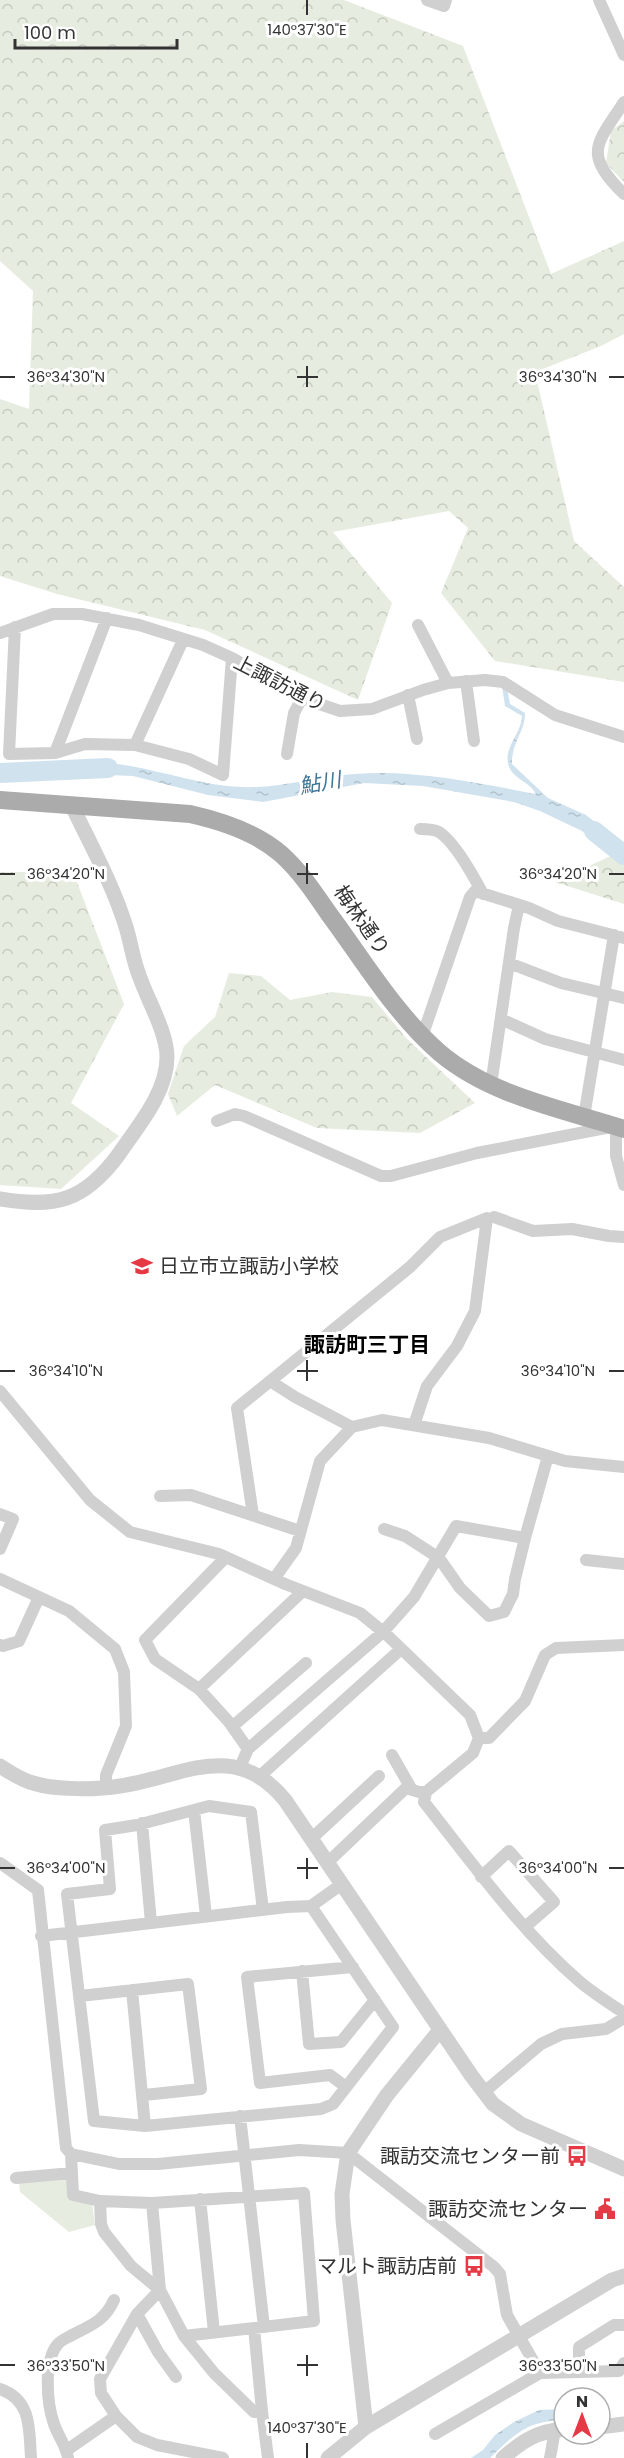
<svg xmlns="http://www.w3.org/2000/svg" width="624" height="2458" viewBox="0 0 624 2458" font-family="Poppins,'Noto Sans JP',sans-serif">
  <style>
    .forest { fill: url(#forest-crowns) }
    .green { fill: #e6ecdf }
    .water { fill: url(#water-ripples) }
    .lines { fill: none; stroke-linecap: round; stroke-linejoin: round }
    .river { stroke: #cfe2ee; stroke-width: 20 }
    .minor { stroke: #d0d0d0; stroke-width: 12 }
    .tertiary { stroke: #d0d0d0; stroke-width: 15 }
    .primary { stroke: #ababab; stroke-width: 18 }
    .ticks { fill: none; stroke: #333; stroke-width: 2 }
    .labels { text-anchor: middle; stroke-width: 6; stroke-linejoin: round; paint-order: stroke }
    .street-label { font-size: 20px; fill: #333; stroke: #fff }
    .poi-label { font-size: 20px; fill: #333; stroke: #fff; text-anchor: end }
    .water-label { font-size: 21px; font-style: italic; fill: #3f7597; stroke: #fff }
    .neighbourhood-label { font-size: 21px; font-weight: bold; fill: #000; stroke: #fff }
    .ticks-label { font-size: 15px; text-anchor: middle; fill: #333; stroke: #fff; stroke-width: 6; stroke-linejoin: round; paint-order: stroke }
  </style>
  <defs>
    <pattern id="forest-crowns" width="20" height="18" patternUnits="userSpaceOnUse" patternTransform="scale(1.5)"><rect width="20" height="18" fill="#e6ecdf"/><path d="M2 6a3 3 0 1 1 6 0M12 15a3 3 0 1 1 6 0" fill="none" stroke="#c6cbc0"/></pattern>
    <pattern id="water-ripples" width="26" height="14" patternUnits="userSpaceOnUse" patternTransform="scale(1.5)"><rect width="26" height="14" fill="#cfe2ee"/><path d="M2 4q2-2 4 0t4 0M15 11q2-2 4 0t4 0" fill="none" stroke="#b2c2cd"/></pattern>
  </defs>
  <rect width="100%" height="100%" fill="#fff"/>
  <path class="forest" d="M0 0H344L463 46 551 274 624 241V334L601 346 535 372 574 541 624 587V682L495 661 441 593 468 528 449 511 333 532 392 603 358 700 205 630 57 594 0 576V399L29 409 33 291 0 261Z
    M624 121V182L606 163 611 131Z
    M617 853 624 857V904L555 882Z
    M0 872H73L124 1004 71 1103 119 1136 61 1189 0 1185Z
    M229 973 261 976 290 1000 332 992 372 997 407 1039 475 1103 420 1133 317 1128 215 1085 177 1116 168 1094 184 1046 215 1017Z"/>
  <path class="green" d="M67 2178 70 2197 92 2203 95 2225 69 2232 20 2192 19 2182Z"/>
  <path class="water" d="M502 686 507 688 510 704 525 713C525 733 512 740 512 764L548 798 586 815 623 844 607 854 582 831 540 811 514 802 423 786 364 783 263 802 208 795 133 776 85 774 80 763C133 758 188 785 242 787 278 789 318 776 355 774 415 769 477 783 536 794 531 783 514 779 509 767 502 748 522 733 522 716L505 706Z
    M74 764 78 775 0 778V767Z
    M564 2409V2420C527 2421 516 2433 490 2458H471L483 2450 495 2435 514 2422 539 2410Z"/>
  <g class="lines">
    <path class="river" d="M0 773 108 768
      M594 831 624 855"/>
    <path class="minor" d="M427 0 444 6 446 0
      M599 0 624 55
      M624 102C597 144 582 153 624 194
      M418 625 448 683
      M15 627 9 754 55 753 107 618
      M0 633 53 614H82L139 625 203 645 232 658 302 698 340 711 372 709 423 690 448 683 485 680 503 682 555 715 624 737
      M466 681 474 741
      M408 695 417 739
      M135 745 189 759 223 775 232 658
      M55 753 85 744 135 745 183 640
      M287 754 294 713 302 698
      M420 829C427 829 433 829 439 832 455 842 474 877 483 894
      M509 963 561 983 624 998
      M501 1019 545 1039 624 1060
      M422 1037 470 897 475 891 529 908 558 921 624 938
      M491 1085 514 928 519 905
      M584 1117 614 935
      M217 1121 235 1114 244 1116 381 1176H391L477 1153 616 1126V1156L624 1185
      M494 1217 533 1231 572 1229 609 1236 624 1237
      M270 1381 295 1397 352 1427
      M0 1391 90 1500 130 1532 219 1554 285 1584 360 1613 387 1635 470 1715 479 1738 473 1753 426 1792 424 1802C473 1864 519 1929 579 1981 593 1993 609 2003 624 2013
      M160 1496 191 1495 300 1531
      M0 1514 13 1519 0 1549
      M253 1515 237 1408 410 1267 440 1237 487 1218 475 1311 457 1346 427 1386 414 1425
      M384 1529 405 1536 439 1558 460 1588 489 1616 504 1612 513 1594 515 1579 525 1538
      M226 1557 145 1640 155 1659 199 1689 303 1591
      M586 1560 624 1564
      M0 1579 69 1611 115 1649 124 1672 126 1726 106 1775V1788
      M274 1579 296 1548 320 1461 352 1427 382 1420 489 1438 565 1461 624 1467
      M0 1645 3 1646 19 1641 39 1597
      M199 1689 229 1722 248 1749
      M233 1726 306 1663
      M479 1738H489L525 1701 545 1655 556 1648 624 1645
      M392 1755 412 1790
      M240 1767 248 1749 383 1632 414 1597 456 1526 525 1538 548 1456
      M260 1776 401 1649
      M194 1810 206 1916
      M142 1823 151 1923
      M311 1839 379 1776
      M0 1863 38 1890 66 2148 71 2154 119 2164H158L299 2150 348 2153 494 2267 500 2274 507 2315 540 2373 435 2434
      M327 1863 406 1788 419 1792H426
      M481 1877 509 1851 554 1902 525 1927
      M263 1910 251 1812 209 1806 137 1825 105 1830 110 1889 67 1894 94 2121 145 2126 321 2109 333 2104 393 2027 311 1906
      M41 1936 287 1907 311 1906 342 1884
      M302 1971 309 2044 341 2042 375 2000
      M132 1990 145 2126
      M80 1996 188 1984 201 2089 144 2095
      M346 2087 330 2075 260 2083 247 1977 353 1967
      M483 2093 541 2044 562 2034 606 2029 624 2018
      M240 2116 264 2327
      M71 2154 73 2195 100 2201 101 2224 104 2232 131 2266 160 2290 184 2336 214 2373 254 2412 262 2411 254 2328
      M16 2178 72 2173
      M200 2199 214 2332
      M100 2201 152 2203
      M137 2314 160 2290 152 2203 304 2193 314 2321 184 2336
      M579 2372V2347L614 2325H624
      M540 2373 619 2371 624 2363
      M176 2377 158 2352 137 2314 100 2379 101 2393 116 2416 137 2437 157 2445 223 2458
      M0 2389C32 2400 29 2429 31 2458
      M262 2411 268 2458
      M67 2450 116 2416
      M68 2458C66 2445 58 2436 54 2424 47 2404 43 2361 58 2344 61 2340 69 2337 74 2334 92 2325 105 2320 114 2300
      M550 2458 555 2430"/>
    <path class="tertiary" d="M0 1199C55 1208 84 1202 119 1154 138 1126 167 1093 167 1057 167 1032 147 999 139 975 133 960 131 943 126 927 113 885 91 845 72 806
      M0 1766C11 1773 21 1780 33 1783 55 1790 96 1790 120 1786 183 1777 234 1738 285 1800L471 2075 493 2104 521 2124 624 2169
      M366 2427 343 2220 342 2194 348 2153 387 2095 440 2030
      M600 2427 624 2424
      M328 2458 366 2427 612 2280 624 2276
      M503 2458C522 2441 538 2431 564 2429"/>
    <path class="primary" d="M0 800 190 814C221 821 256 832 281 854 300 871 314 892 329 914 364 961 395 1014 440 1053 491 1096 562 1109 624 1129"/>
  </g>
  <path class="ticks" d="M307 0V15M307 366V387M0 377H15M297 377H318M609 377H624M307 863V884M0 874H15M297 874H318M609 874H624M307 1360V1381M0 1371H15M297 1371H318M609 1371H624M307 1858V1879M0 1868H15M297 1868H318M609 1868H624M307 2355V2376M0 2365H15M297 2365H318M609 2365H624M307 2443V2458"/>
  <defs>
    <symbol id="school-bare" viewBox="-9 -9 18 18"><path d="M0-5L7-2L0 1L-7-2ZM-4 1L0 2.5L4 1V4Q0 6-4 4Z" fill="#e63946" stroke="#fff" stroke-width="2.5" paint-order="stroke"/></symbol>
    <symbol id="bus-bare" viewBox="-9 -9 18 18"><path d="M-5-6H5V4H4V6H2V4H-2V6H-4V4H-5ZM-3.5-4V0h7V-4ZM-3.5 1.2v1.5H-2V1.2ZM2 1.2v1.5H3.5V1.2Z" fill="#e63946" stroke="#fff" stroke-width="2.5" paint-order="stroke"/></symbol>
    <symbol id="civic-bare" viewBox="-9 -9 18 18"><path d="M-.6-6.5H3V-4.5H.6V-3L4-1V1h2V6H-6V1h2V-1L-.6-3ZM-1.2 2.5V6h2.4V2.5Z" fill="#e63946" stroke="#fff" stroke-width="2.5" paint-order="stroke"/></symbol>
  </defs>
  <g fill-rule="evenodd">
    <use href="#school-bare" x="127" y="1251" width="30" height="30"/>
    <use href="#bus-bare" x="562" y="2141" width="30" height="30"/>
    <use href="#civic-bare" x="590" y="2194" width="30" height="30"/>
    <use href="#bus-bare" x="459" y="2251" width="30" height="30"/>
  </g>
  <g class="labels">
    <g class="street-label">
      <text transform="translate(280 683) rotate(27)" y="7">上諏訪通り</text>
      <text transform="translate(362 920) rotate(55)" y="7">梅林通り</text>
    </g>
    <g class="poi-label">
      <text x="159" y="1273" text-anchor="start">日立市立諏訪小学校</text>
      <text x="560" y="2163">諏訪交流センター前</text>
      <text x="588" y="2216">諏訪交流センター</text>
      <text x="457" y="2273">マルト諏訪店前</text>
    </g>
    <g class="water-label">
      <text transform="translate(320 783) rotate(-10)" y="7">鮎川</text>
    </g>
    <g class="neighbourhood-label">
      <text x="367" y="1352">諏訪町三丁目</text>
    </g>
  </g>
  <g class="ticks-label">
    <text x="307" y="35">140°37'30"E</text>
    <text x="66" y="382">36°34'30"N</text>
    <text x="558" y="382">36°34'30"N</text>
    <text x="66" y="879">36°34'20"N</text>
    <text x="558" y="879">36°34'20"N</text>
    <text x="66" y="1376">36°34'10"N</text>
    <text x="558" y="1376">36°34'10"N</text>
    <text x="66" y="1873">36°34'00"N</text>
    <text x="558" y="1873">36°34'00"N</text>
    <text x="66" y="2371">36°33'50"N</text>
    <text x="558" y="2371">36°33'50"N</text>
    <text x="307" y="2433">140°37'30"E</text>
  </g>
  <g transform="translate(582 2416)"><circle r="28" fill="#ffffff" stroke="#adadad" stroke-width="1.5"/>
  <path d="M0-4.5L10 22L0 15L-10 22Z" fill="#e63946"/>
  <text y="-9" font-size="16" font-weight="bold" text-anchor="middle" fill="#333333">N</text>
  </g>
  <path d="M15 39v9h162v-9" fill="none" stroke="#333333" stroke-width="3"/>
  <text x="24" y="39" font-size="18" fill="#333333" stroke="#ffffff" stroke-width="4.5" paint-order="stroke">100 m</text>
</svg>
